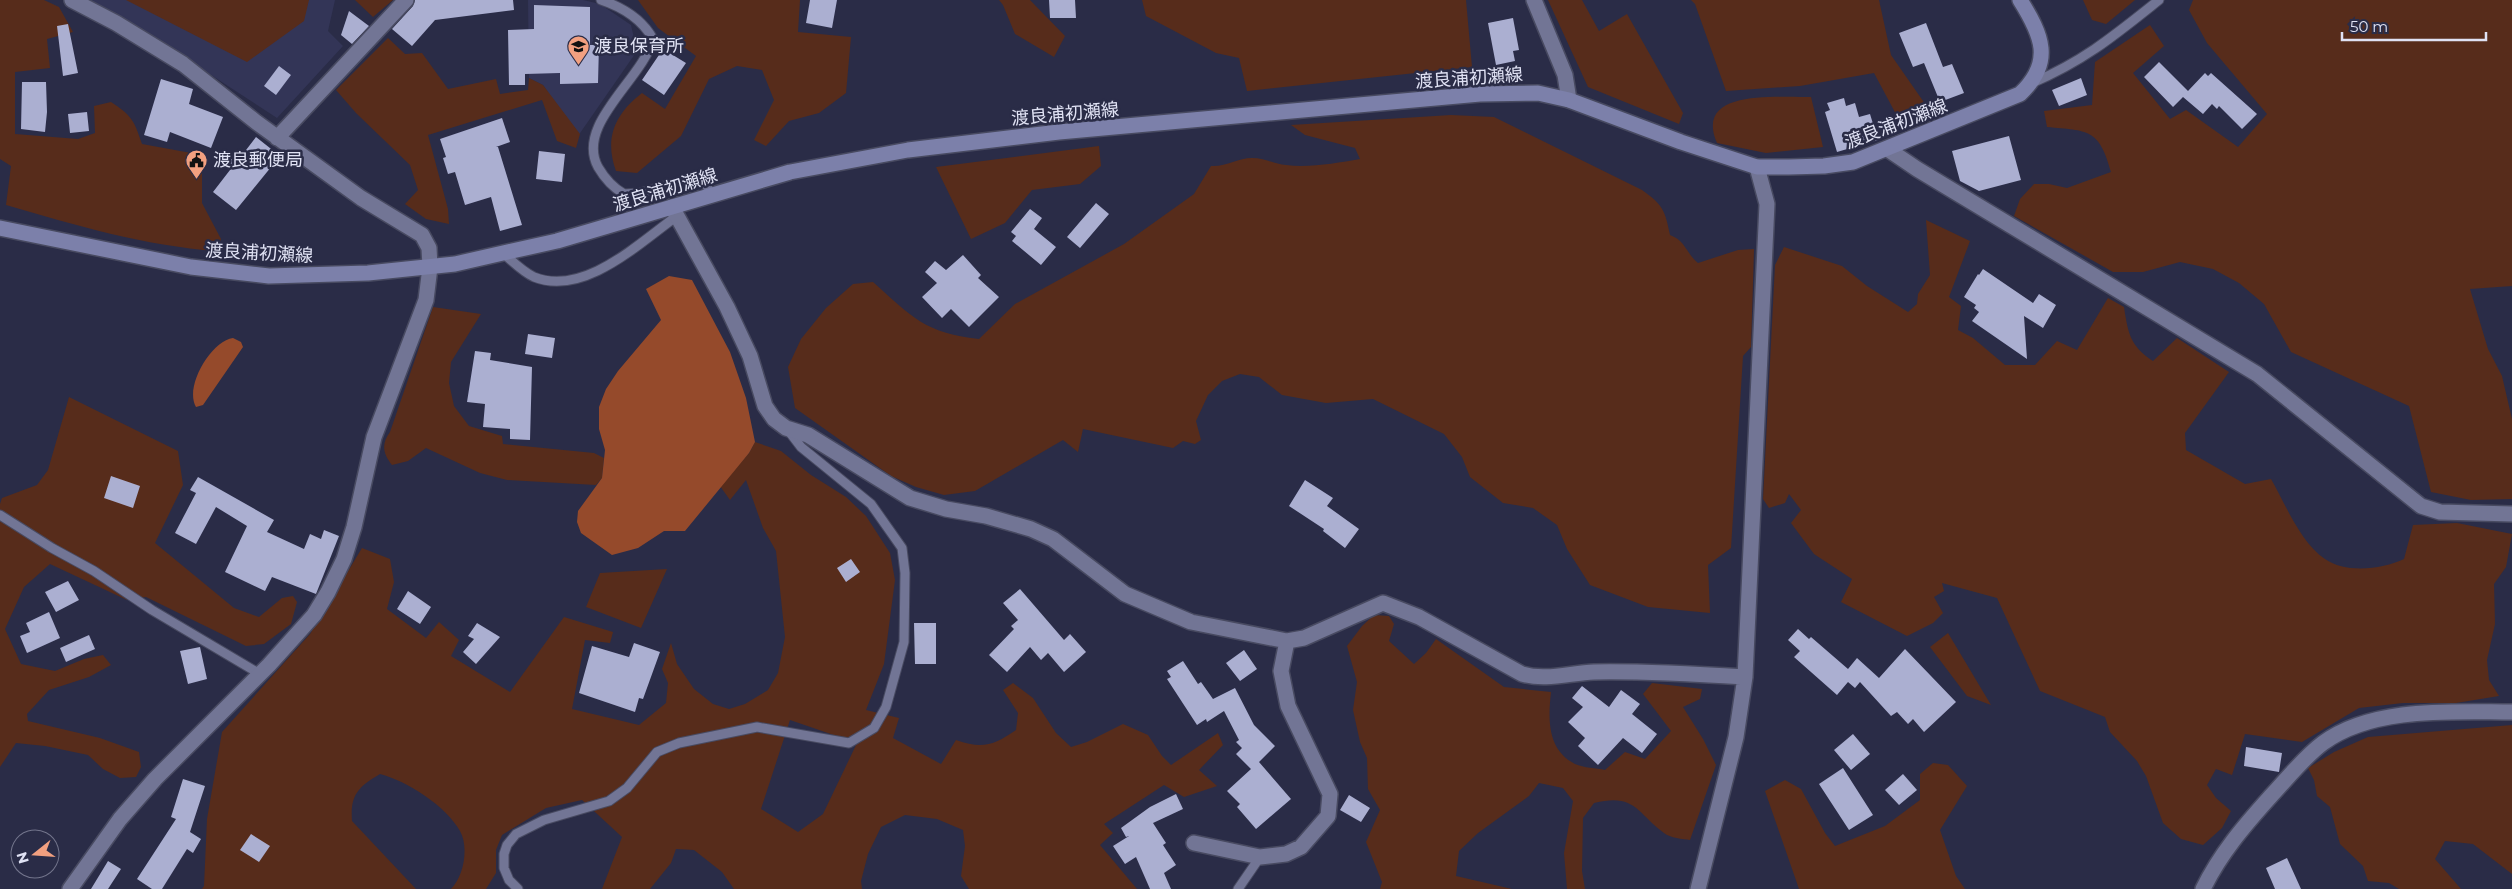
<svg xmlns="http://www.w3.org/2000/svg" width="2512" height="889" viewBox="0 0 2512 889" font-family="Montserrat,'Noto Sans JP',sans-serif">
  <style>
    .built { fill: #333557 }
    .green { fill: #572c1b; fill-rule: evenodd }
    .water { fill: #954a2b }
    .building { fill: #abafd1 }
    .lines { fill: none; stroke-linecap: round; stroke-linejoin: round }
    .lane-casing { stroke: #484a61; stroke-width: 11 }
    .street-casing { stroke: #484a61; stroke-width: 18 }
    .secondary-casing { stroke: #484a61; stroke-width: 18 }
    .lane { stroke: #727595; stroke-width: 9 }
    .street { stroke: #727595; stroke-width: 15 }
    .secondary { stroke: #7c80aa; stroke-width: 15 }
    .labels { text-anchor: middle; stroke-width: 5; stroke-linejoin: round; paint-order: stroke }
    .poi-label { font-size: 18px; fill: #e0e2f4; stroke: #2a2c47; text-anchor: start }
    .street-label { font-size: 18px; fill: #e0e2f4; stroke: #2a2c47 }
  </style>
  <rect width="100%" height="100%" fill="#2a2c47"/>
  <path class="built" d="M88 0H335L328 31 343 46 277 118 122 17Z
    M528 0H583L600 4 631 25 637 51 578 136 543 85 529 78Z"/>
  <path class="green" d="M0 0H44L59 7 73 32 47 39 50 68 15 72V134L78 139 95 133 94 106 111 102C132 116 134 120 142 144L202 155V203L221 239 217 251C145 246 75 225 6 205L11 166 0 159Z
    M126 0H309L304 21 247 62Z
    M355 0H393L373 17Z
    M638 0H800L798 32 851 37 846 93 819 113 789 121 766 146 754 140 774 100 762 70 737 66 709 79 681 136 637 173 616 171C604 138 615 114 642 93L665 109 696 56 658 28Z
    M999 0H1030L1065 36 1054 57 1015 34 1003 5Z
    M1142 0H1466L1472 67 1247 91 1239 58 1216 53 1146 16Z
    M1548 0H1582L1599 31 1627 14 1683 113 1679 124 1588 87Z
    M1691 0H1879L1891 55 1930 111 1897 116 1874 73 1800 86 1726 91 1695 4Z
    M2083 0H2135L2106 24 2092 20Z
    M2193 0H2512V286L2470 289 2488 349 2502 376 2512 419V499L2471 500 2431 492 2409 406 2291 352 2264 304 2239 283 2213 269 2180 262 2143 272H2113L2014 216 2020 199 2034 184H2049L2067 188 2111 172C2099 128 2088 131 2047 127L2044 111 2092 105 2095 62 2150 25 2164 46 2133 73 2170 119 2186 110 2238 147 2267 114 2207 43 2189 10Z
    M388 38 405 54 422 53 448 89 496 79 500 94 528 90 529 78 543 85 580 134 576 148 557 141 542 100 428 135 448 209 449 224 426 219 405 204 418 190 410 165 356 113 336 90Z
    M1811 97 1823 147 1766 153 1717 143C1693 88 1779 98 1811 97Z
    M1451 115 1494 117 1642 190C1663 205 1665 210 1670 235 1686 241 1685 252 1698 263L1738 250 1754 249 1751 347 1743 356 1731 548 1708 565 1710 613 1648 607 1590 585 1567 549 1557 525 1533 508 1503 503 1470 477 1462 457 1444 434 1373 399 1326 403 1282 395 1259 377 1240 374 1222 381 1208 395 1196 421 1201 440 1195 444 1183 441 1173 448 1083 429 1078 452 1063 440 975 491 944 495 916 487 891 476 795 408 788 367 801 339 826 308 853 284 873 282C912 317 925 333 979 339L1015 304 1124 244 1194 194 1211 166C1226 167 1238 158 1252 158 1265 158 1274 164 1286 165 1309 168 1337 163 1360 159L1355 148 1305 135 1291 125Z
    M1099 146 1101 166 1080 184 1032 190 1005 223 971 239 936 167Z
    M1926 220 1970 241 1949 297 1961 306 1958 330 1973 338 2005 365H2035L2057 341 2077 350 2108 298 2124 307C2128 333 2130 346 2153 361L2177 338 2229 372 2185 433 2186 450 2245 484 2271 479C2286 505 2300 542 2325 559 2346 574 2383 569 2404 559L2413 525 2457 523 2512 534 2506 567 2494 584 2495 624 2487 660 2489 680 2499 696 2456 703H2403L2359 708 2302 742 2245 734 2232 775 2216 769 2207 785 2216 798 2231 811 2222 828 2203 845 2181 839 2163 823 2146 776 2137 761 2110 732 2105 717 2040 691 1997 598 1942 583 1944 591 1934 597 1943 613 1933 623 1907 636 1841 602 1852 579 1814 554 1791 523 1801 510 1789 494 1785 503 1769 508 1763 499 1775 265 1784 247 1842 266 1867 286 1908 312 1917 304 1918 294 1930 275Z
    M433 307 481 314 451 362 449 383 454 406 469 426 502 436 503 444 594 453 604 458 602 478 596 485 507 480 480 473 426 448 408 461 392 465C383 454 381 444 390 432Z
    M69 397 178 451 183 485 155 543 234 608 259 617 282 598 293 596 297 602 291 624 264 644 246 646 146 597 127 600 50 564 24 587 5 629 21 664 55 671 84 659 103 655 111 665 89 677 49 690 27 714 28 721 100 738 139 752 141 767 136 777 120 778 103 769 88 755 45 746 16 743 0 767V504L2 498 37 485 48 470Z
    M755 442 781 451 811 475 846 497 866 516 890 553 895 580 884 664 866 710 899 718 893 738 941 764 956 740C982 749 993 746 1016 730L1018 713 1003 690 1013 683 1033 698 1056 733 1071 747 1087 742 1123 724 1148 735 1162 756 1171 765 1218 733 1223 745 1199 770 1217 786 1184 797 1164 785 1104 824 1113 833 1100 845 1137 889H969L961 876 965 846 963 830 937 819 905 815 881 827 868 854 861 881 862 889H734L722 872 694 850 676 849 671 863 650 889H602L622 837 582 800 546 808 502 835 496 850V873L486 889H451C464 876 469 847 460 831 446 806 407 781 380 774 358 787 350 795 352 821L416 889H202L204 886 207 819 222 732 310 634 362 548 390 559 394 582 387 609 426 638 439 622 459 640 451 656 510 692 564 617 613 632 610 643 585 640 572 709 639 725 666 703 668 683 662 669 671 643 677 664 694 689 713 704 729 709 745 704 768 690 778 673 785 637 776 551 763 528 746 480 730 500 720 486 749 453ZM790 720 857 743 823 814 798 832 761 809Z
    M667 569 641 628 586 607 600 573Z
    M1374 615 1389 616 1394 624 1389 641 1414 664 1426 653 1436 639 1504 687 1551 692C1548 719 1547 750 1575 764 1584 768 1596 768 1605 770L1625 752 1645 759 1671 731 1643 694 1652 683 1702 689 1700 699 1683 707 1703 739 1716 765 1690 840C1683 839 1670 838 1664 833 1636 812 1635 793 1594 803L1583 818 1582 871 1585 889H1567L1564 853 1573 801 1563 788 1539 783 1529 796 1478 833 1459 851 1456 876 1512 889H1380L1382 882 1366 842 1380 810 1368 789 1367 758 1360 742 1353 710 1357 682 1347 646 1362 626Z
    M1948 633 1991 705 1967 696 1930 647Z
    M2512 725V874L2473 844 2445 841 2435 859 2461 889H2399L2389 883 2368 881 2363 866 2340 844 2330 807 2317 796 2314 780 2308 768 2334 752 2368 737Z
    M1933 763 1948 765 1967 786 1940 830 1956 876 1965 889H1799L1765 791 1785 780 1801 789 1825 833 1835 846 1885 826 1920 800V774Z"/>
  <path class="water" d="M669 276 692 280 730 352 746 398 755 442 749 453 685 531H664L638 548 612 555 581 533 577 522 578 511 602 478 605 450 599 429V407L606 389 618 371 661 320 646 289Z
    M233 338 241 342 243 347 203 405 196 407C184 387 211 341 233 338Z"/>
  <path class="building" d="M415 0H513L514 10 435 20 412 46 392 29 413 6Z
    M810 0H837L832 28 806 23Z
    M1049 0H1075L1076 18H1050Z
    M534 5 590 7V45H599L598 83 560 84V73L525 74V85H509L508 30 534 29Z
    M349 11 369 26 352 44 341 35Z
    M1513 18 1519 50 1513 51 1515 61 1496 65 1488 23Z
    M1926 23 1943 67 1952 64 1964 93 1940 102 1924 63 1913 67 1899 33Z
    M68 24 78 73 63 76 57 26Z
    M663 49 686 63 664 95 642 80Z
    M2159 62 2188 91 2205 73 2208 76 2211 73 2257 114 2242 129 2219 106 2217 109 2212 104 2203 114 2183 97 2173 107 2144 77Z
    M279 66 291 75 276 95 264 86Z
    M2081 78 2087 95 2059 106 2052 90Z
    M161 79 193 89 189 104 223 117 211 148 170 132 167 142 144 135Z
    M22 82H46L47 112 45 132 21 129Z
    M1844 98 1846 106 1855 103 1859 117 1870 114 1878 140 1837 152 1825 112 1830 110 1827 103Z
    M87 112 89 131 70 133 68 114Z
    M502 118 510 142 496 147H498L522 225 500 231 491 197 465 205 455 172 448 174 443 158 446 157 440 139Z
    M2009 136 2021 180 1979 191 1960 181 1952 151Z
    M256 137 280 156 236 210 213 192 230 170 225 167 239 150 243 154Z
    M539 151 565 154 562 182 536 179Z
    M1096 203 1109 214 1080 248 1067 237Z
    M1030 209 1042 218 1034 229 1056 247 1041 265 1012 241 1016 236 1011 232Z
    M963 255 981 275 978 278 999 297 969 327 951 309 942 318 922 297 937 283 925 272 935 261 946 270Z
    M1983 269 2033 303 2039 294 2056 305 2043 328 2024 316 2027 359 1972 321 1979 312 1974 308 1976 305 1964 297 1978 274 1979 275Z
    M528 334 555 338 552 358 525 354Z
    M475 351 491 353 490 360 532 367 530 440 510 439V429L483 427 485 404 467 402Z
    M111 476 140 486 133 508 104 498Z
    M198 477 274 520 267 532 304 549 310 534 321 539 324 530 339 536 316 594 272 577 265 591 225 572 247 526 216 507 196 544 175 533 196 493 190 490Z
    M1305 480 1333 498 1327 506 1359 529 1345 548 1323 531 1324 529 1289 506Z
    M851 559 860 572 846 582 837 568Z
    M68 581 79 600 56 612 45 592Z
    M1020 589 1064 640 1070 634 1086 652 1064 672 1048 653 1041 660 1030 647 1007 672 989 655 1014 629 1011 626 1018 620 1003 603Z
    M408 591 431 607 420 624 397 609Z
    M49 612 60 638 27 653 20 636 30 632 26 623Z
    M477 623 500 637 476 664 463 652 474 639 468 636Z
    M914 623H936V664H915Z
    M1798 629 1809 639 1811 637 1848 669 1857 658 1879 678 1905 649 1956 702 1924 732 1913 719 1908 724 1897 712 1891 716 1860 682 1855 688 1848 682 1837 695 1794 657 1800 651 1788 640Z
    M89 635 95 649 66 662 60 648Z
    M634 643 660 652 643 699 639 698 635 712 579 693 592 646 629 657Z
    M200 647 207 679 188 684 180 651Z
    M1244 650 1257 669 1240 681 1226 663Z
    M1183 661 1198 684 1201 682 1213 699 1235 688 1254 725 1275 746 1259 762 1291 799 1256 829 1237 807 1240 804 1227 791 1251 769 1236 754 1242 748 1236 742 1239 740 1224 711 1207 722 1206 719 1197 725 1167 679 1171 677 1167 671Z
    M1582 686 1609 707 1621 690 1640 704 1632 714 1657 734 1642 753 1623 738 1598 765 1578 746 1585 738 1568 722 1583 707 1572 698Z
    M1853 734 1870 754 1851 770 1834 750Z
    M2246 747 2282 753 2279 772 2244 766Z
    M1843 768 1873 815 1849 830 1819 784Z
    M1903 774 1917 790 1899 805 1885 790Z
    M183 779 205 786 190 832 201 839 193 853 187 849 162 889H152L137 879 176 819 171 817Z
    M1176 794 1183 809 1153 823 1166 843 1163 845 1176 865 1164 873 1171 889H1150L1136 857 1125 864 1113 846 1129 836 1126 837 1121 828 1150 807Z
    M1349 795 1370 808 1361 822 1340 810Z
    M251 834 270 846 259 862 240 850Z
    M2287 858 2301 889H2275L2266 868Z
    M108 861 121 869 108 889H91Z"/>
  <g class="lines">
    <defs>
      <path id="lane" d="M601 0C622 7 642 19 653 39 643 79 575 124 598 167 605 179 612 187 624 194L640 193 702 175 711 195
        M2032 83C2084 61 2115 35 2159 0
        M503 253C512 261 523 272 534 277 584 297 639 243 677 216
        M0 515 52 548 94 571 152 610 260 674
        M518 889 509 880 504 868V854L507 845 516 834 544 820 609 801 627 788 657 752 679 743 757 727 849 743 874 728 886 707 904 642 905 573 902 548 871 504 801 447 788 430
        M1238 889 1260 857"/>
      <path id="street" d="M1534 0 1565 75 1569 100
        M277 138 406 0
        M1889 150 1917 169 2257 374 2421 506 2440 512 2512 514
        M672 207 727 307 750 356 765 406 774 419 786 428 808 435 910 498 946 509 986 516 1031 529 1053 539 1125 594 1191 622 1287 641 1304 638 1383 603 1419 617 1522 674C1545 681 1570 673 1594 672 1645 671 1695 674 1745 677
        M1194 843 1260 857 1286 854 1301 847 1328 816 1330 794 1288 706 1281 671 1287 641
        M70 889 120 819 155 779 269 665 314 615 328 592 344 559 354 527 374 437 426 300 430 267 429 248 422 235 361 198 256 122 183 64 116 23 72 0
        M1698 889 1736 737 1745 677 1767 204 1757 167
        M2203 889C2220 854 2244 826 2270 797 2287 779 2303 758 2323 743 2373 706 2454 712 2512 712"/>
      <path id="secondary" d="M0 228 191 267 269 276 368 273 455 264 503 253 557 241 790 172 908 150 1059 132 1480 94 1538 93 1569 100 1681 142 1757 167H1789L1824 166 1853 162 2020 94C2054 62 2042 35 2020 0"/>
    </defs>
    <use href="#lane" class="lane-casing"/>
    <use href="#street" class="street-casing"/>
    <use href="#secondary" class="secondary-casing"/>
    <use href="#lane" class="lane"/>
    <use href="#street" class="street"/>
    <use href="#secondary" class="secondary"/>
  </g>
  <defs>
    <symbol id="school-pin" viewBox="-11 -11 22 30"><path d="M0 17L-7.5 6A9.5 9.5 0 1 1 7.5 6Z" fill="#f2a080" stroke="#2a2c47"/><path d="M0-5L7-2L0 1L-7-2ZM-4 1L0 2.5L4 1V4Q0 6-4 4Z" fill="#111"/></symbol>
    <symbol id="civic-pin" viewBox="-11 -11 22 30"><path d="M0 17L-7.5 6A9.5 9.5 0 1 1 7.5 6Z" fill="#f2a080" stroke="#2a2c47"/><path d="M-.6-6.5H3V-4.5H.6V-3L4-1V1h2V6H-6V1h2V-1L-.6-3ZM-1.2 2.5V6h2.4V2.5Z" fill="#111"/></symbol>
  </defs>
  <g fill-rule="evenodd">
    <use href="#school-pin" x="566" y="34" width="25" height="34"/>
    <use href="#civic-pin" x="184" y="148" width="25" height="34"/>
  </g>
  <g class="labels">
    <g class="poi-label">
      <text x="594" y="52">渡良保育所</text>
      <text x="213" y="166">渡良郵便局</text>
    </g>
    <g class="street-label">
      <text transform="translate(1469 78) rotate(-4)" y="6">渡良浦初瀬線</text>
      <text transform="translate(1065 114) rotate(-5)" y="6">渡良浦初瀬線</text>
      <text transform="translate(1896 124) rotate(-21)" y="6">渡良浦初瀬線</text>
      <text transform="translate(665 190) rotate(-17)" y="6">渡良浦初瀬線</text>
      <text transform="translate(259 253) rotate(3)" y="6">渡良浦初瀬線</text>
    </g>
  </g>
  <g transform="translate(35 854) rotate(253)"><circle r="24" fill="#2a2c47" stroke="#73758c"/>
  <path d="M0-4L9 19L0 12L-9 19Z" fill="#f2a080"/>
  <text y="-8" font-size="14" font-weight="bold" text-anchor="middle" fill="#e0e2f4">N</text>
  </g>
  <path d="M2342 32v8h144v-8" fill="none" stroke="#e0e2f4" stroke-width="2.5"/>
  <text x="2350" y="32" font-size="15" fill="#e0e2f4" stroke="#2a2c47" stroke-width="4" paint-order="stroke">50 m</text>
</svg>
